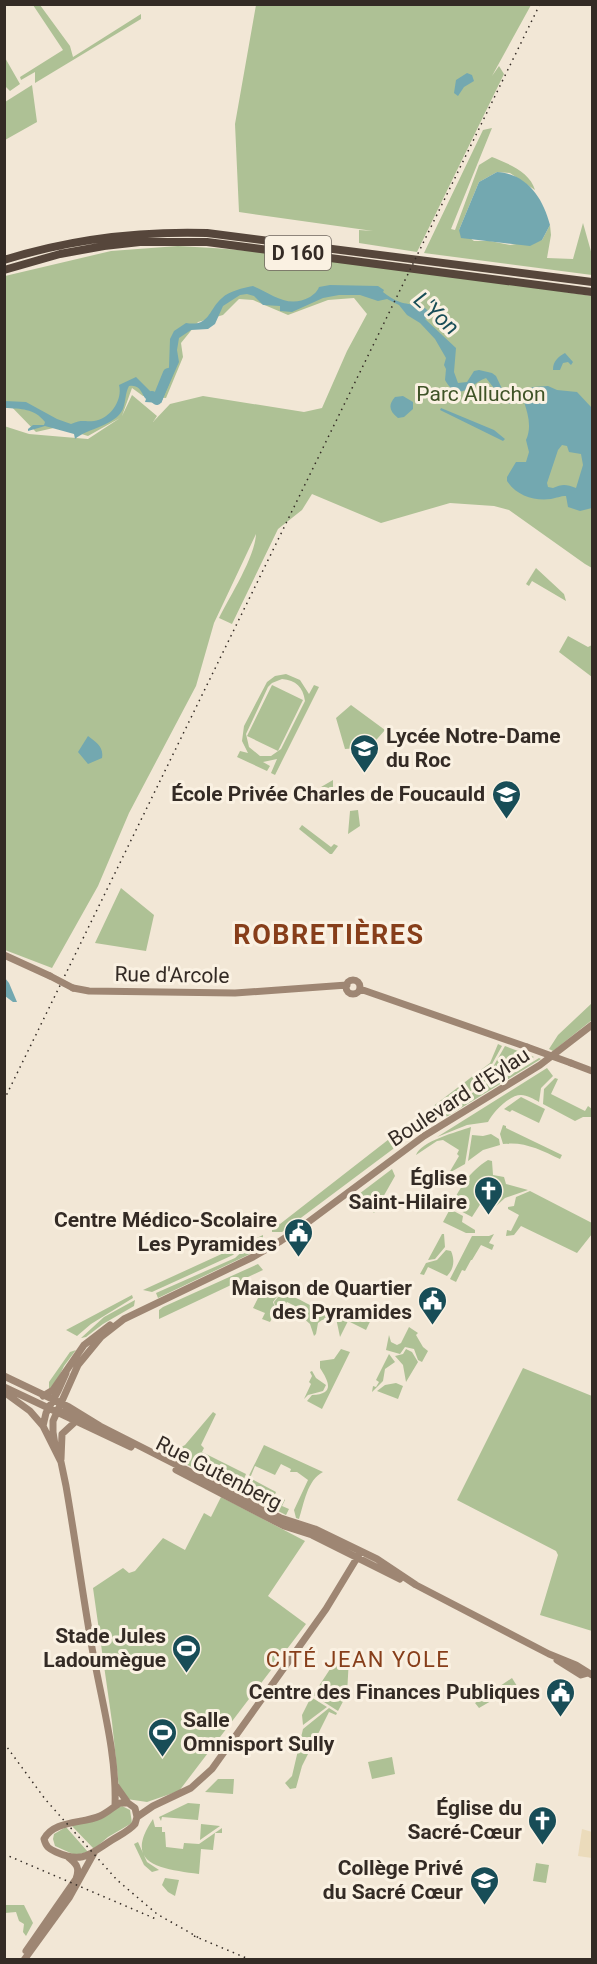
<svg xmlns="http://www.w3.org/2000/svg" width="597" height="1964" viewBox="0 0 597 1964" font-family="Roboto,sans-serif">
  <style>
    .green { fill: #aec195; fill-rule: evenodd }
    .plaza { fill: #ebdbbb }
    .water { fill: #73a8b0; fill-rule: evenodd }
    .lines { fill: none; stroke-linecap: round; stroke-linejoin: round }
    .river { stroke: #73a8b0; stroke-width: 10 }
    .secondary { stroke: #9e8673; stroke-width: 7 }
    .highway { stroke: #56463b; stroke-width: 8 }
    .rail { stroke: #342b25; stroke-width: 1.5; stroke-dasharray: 1.5 4.5; stroke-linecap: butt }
    .secondary-bridge { stroke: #9e8673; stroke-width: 7 }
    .labels { text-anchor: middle; stroke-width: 6; stroke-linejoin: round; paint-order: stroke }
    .shield { fill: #faf1e2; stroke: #6f665e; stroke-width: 1.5 }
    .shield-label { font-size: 20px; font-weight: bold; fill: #342b25 }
    .park-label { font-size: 21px; fill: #3f5327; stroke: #faf1e2 }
    .poi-label { font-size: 21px; font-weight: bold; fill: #342b25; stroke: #faf1e2; text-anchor: end }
    .street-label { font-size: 21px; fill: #342b25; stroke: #faf1e2 }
    .water-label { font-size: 22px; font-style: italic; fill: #184d57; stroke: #faf1e2 }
    .neighbourhood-label { font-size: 22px; letter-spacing: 1.5px; fill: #873e1a; stroke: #faf1e2 }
    .district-label { font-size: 27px; font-weight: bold; letter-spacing: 1.5px; fill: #873e1a; stroke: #faf1e2 }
  </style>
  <rect width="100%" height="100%" fill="#f2e7d6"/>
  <path class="green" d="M33 5H40L70 46 73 57 141 14V19L35 83V72L21 80 20 77 63 50Z
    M256 5H531L492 76 499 66 504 74 417 252 359 243V230L373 231 239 212 235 124Z
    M4 56 20 84 10 91 5 86Z
    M32 85 37 122 5 140V102Z
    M492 128 451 229 455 230 479 165 492 157C509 164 530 172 535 190L510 173 497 172 479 182 459 230 474 241H490L510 245 542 240 550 225 551 235 547 258 573 259 583 223 592 255V275L424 253 483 130Z
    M178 246C317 253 455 276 592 296V568L585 564 509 510 494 506 450 503 381 523 312 494 302 510 278 529 232 624 219 618C230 596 255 557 256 534L214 623 196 686 129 813 98 886 52 968 5 950 4 426 29 434 88 439 120 418 88 436 58 427 36 432 5 400V276L111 251ZM354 298 367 314 347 351 322 408 304 412 203 396 170 404 153 422 157 416 132 395 122 416 132 388 143 396 166 398 183 357 181 343 198 322 223 315 239 299 253 300 288 315 328 300Z
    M536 568 564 594 566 601 532 581 529 586 526 584Z
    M568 636 588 647 592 645V677L559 652Z
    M286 674 300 680 309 694 314 685 319 687 275 775 271 773 277 759 263 762 270 766 267 771 237 757 240 751 248 753 242 741 244 726 267 682 275 676ZM282 679C296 680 303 687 305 701L281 749 271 756H260L249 747 246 734 268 687 272 683Z
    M272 685 303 700 278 751 247 736Z
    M351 705 385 730 370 747 345 749 336 718Z
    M333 780V802H326L325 787H321Z
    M358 810 360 826 348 834 350 811Z
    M302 825 331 847 334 844 338 846 332 854H330L299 829Z
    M121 888 154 915 146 951 95 943Z
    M592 1003V1020L553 1051 549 1049 558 1035Z
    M498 1044 502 1046 492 1064 471 1086 472 1090 417 1124 415 1120 490 1063Z
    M505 1046 534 1057C515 1068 495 1075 476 1087V1084L493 1067Z
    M539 1058 541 1059 448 1116C440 1117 427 1124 424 1132L420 1127 489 1082 518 1071Z
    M547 1068 553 1076 541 1088 539 1102C534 1099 527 1095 521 1095 509 1095 493 1112 488 1122L467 1125 437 1137Z
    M555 1078 558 1079 551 1094 585 1111 588 1106 592 1109 591 1117H583L575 1121 543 1104 544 1089Z
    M521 1097 545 1109 539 1123 512 1110 510 1112 504 1109Z
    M411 1122 414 1126 393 1149 282 1232H272V1220L280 1224Z
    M503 1125 506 1126V1128L562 1155 560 1159C541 1150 524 1141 503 1144L500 1134Z
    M471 1127 465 1164 449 1173 459 1156 457 1154 459 1150 443 1140 437 1141 416 1155C421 1141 457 1132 471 1127Z
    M491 1134 499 1139 500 1145 483 1150 468 1161 472 1135 483 1136Z
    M488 1160 492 1161 493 1175 504 1177 506 1184 528 1190 505 1198 496 1206 483 1200 472 1217 451 1206C461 1186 469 1172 488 1160Z
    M392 1169 395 1176 374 1213 359 1194Z
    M530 1191 592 1223V1234L577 1253 521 1226 514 1235 506 1236 507 1230 511 1231 519 1215 508 1209V1207L514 1206 516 1197Z
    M450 1209 463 1216 462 1222 475 1230V1233H466L443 1222Z
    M442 1234H444L445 1247 435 1259 428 1260Z
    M494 1234 489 1243 494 1245 492 1250 481 1245 472 1260H471L465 1271 462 1270 456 1282 450 1279 472 1236H489Z
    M263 1235V1238L242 1246 233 1255 152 1292 143 1290Z
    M261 1241 262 1247 250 1254 158 1298 156 1293 235 1258 246 1248Z
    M446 1250 451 1251C455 1260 454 1269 447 1276L428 1267 424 1275 420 1274 426 1263 437 1260Z
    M258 1264 263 1270 159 1319V1310L163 1307Z
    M279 1284 295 1294 280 1293 273 1302 276 1310 270 1322 262 1319 265 1313 253 1308 260 1294Z
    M284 1294C294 1296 300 1300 310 1305 330 1316 353 1319 375 1311L366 1330 348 1321 340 1337 336 1318 322 1320 318 1323 316 1334 314 1336 310 1324 301 1316 303 1310 287 1302 282 1310 275 1306 274 1302 278 1297Z
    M132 1295 133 1298 91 1324 77 1336 66 1330Z
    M135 1300 134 1306 103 1324 86 1337 81 1338 104 1317Z
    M409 1327 418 1333 416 1335 423 1347 428 1351 422 1362 418 1360 414 1349 405 1347 400 1354 386 1350 389 1335 391 1342 397 1345 401 1343Z
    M341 1349 350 1352 322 1409 307 1401 312 1395C335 1394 329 1382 320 1368V1361L334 1359Z
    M406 1349 412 1352 418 1362 406 1382 403 1365 395 1356 403 1354Z
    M76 1350 64 1366 55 1385 49 1389V1382L70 1352Z
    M389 1354 395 1362 385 1369 383 1381 372 1392 373 1386 376 1387 379 1382 376 1380Z
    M523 1368 592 1396V1631L540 1615 558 1555 556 1551 457 1500Z
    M312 1371 316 1378 326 1385 323 1391 308 1395 304 1399 311 1384 309 1382 312 1376 310 1372Z
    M396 1383 403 1386 398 1399 377 1391 385 1385Z
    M213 1412 216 1414 201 1445 204 1448 202 1452 246 1474 239 1491 170 1456 172 1452 185 1445Z
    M264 1445 323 1472C307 1480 304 1504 299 1519L296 1518 294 1510 308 1480 297 1472H290L291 1469 281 1464 275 1475 255 1466 250 1478 276 1492 270 1507 241 1492Z
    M221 1497 305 1541 268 1596 306 1624 179 1791 147 1802 120 1798 112 1722 93 1588 123 1568 129 1573 135 1571 163 1538 185 1550 204 1513 211 1517Z
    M280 1497 285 1500 282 1506 289 1509 286 1515 272 1508 275 1501 277 1502Z
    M338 1657 349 1658 347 1694 338 1711 313 1695Z
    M512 1678 517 1686 479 1708 475 1703Z
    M311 1697 327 1707 303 1725 302 1715Z
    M329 1708 337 1713 336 1715 329 1712 302 1766 296 1788 290 1789 285 1783 292 1776 303 1729Z
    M392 1757 395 1774 372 1779 368 1762Z
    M218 1779H234L233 1794 205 1792Z
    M188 1803 200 1804 198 1820 162 1817 161 1821 159 1817Z
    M122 1806 130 1810 132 1823 108 1837 94 1849 70 1824Z
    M153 1819 155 1827H162V1832H165L166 1847 183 1849 184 1843 199 1844 222 1828V1833H215L213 1850 201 1849 199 1874C164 1869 121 1866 153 1819Z
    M201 1824 220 1826 200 1840Z
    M66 1827 88 1852 75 1855 55 1846 53 1839 54 1834Z
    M138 1842 147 1862 159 1870 152 1872 144 1865 134 1844Z
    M536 1863 549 1865 546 1883 533 1881Z
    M165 1878 179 1880 175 1896 168 1892 162 1885Z
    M5 1905H24L33 1923 26 1936 23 1932 24 1924 19 1921 16 1912 5 1913Z"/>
  <path class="plaza" d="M582 1829 592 1832V1858L578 1856Z"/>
  <path class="water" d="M467 73 472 75 474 81 464 87 458 96 454 93 456 80Z
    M497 172C527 174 543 198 550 225L542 240 530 246 461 238 459 230 479 182Z
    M330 285 378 286 384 290 383 292C388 296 394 300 400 302 411 306 424 302 430 314L425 319 456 348 454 372 458 383 467 382 474 371 479 370 492 373 496 376 504 393 509 397H512L533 387 548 386 557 390 577 392 592 408V508L580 511 568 507 566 496C560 496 557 498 551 499 534 501 517 496 507 481V477L516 462H526L529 452 526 440C532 427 528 414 524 402L522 399 513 404 499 402 496 397 497 392 486 378C471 383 459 405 445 380L446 369 444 365 446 358 435 339 420 323 407 315 399 305 387 299 378 301 360 295H339L323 298 292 312 280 311V306L263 305 254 296 247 294 240 295 223 306 215 324 208 329 191 330 179 338 177 350 179 362 161 403 145 402 146 399C141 394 141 384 129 386 125 393 126 401 123 409 115 426 88 428 75 439L74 434 45 426 28 431V429L33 425H44L45 422C34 408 21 409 5 408V401L26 402 57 419 71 424C83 419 83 422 94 421 110 419 123 400 119 385L136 377 154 395 160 393 169 367 170 339 174 331 186 323C210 327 208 310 222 298 229 291 243 288 253 286 272 294 288 309 310 297 315 293 317 292 319 287ZM562 445 567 446 569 452 581 454 583 465 576 488C566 484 562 484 553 488L548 487 547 483 558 450Z
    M565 353 573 362 571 365 568 362 563 363 560 370H553C553 361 558 357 565 353Z
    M403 396 413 402V409L404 417 398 418C389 411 388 405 395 397Z
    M441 408 494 430 505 439 503 441 440 410Z
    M88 736C96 742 104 747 102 758L88 764 78 752Z
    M5 978 9 983 17 1002H13L5 996Z"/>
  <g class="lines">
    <path class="river" d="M152 396 157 400 168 373"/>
    <path class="secondary" d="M4 955 50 976
      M346 987a7 7 0 1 1 14 0a7 7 0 1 1-14 0Z
      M73 988 89 991 235 993 347 985
      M360 989 527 1047
      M571 1063 592 1071
      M66 1373 58 1391 46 1413 43 1426 61 1462 66 1486C75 1538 82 1590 91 1642 100 1696 117 1751 115 1806
      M4 1376 69 1407 100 1426 281 1518 315 1529 377 1559 416 1585 549 1654 576 1665 592 1675
      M4 1387 131 1447
      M4 1392 30 1411 43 1426
      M43 1396 53 1390 84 1345 110 1325
      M65 1411 88 1420
      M56 1451 53 1432V1421L78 1365 101 1337 124 1319 253 1257 279 1242 307 1223 424 1136 540 1065 592 1025
      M61 1459 62 1434 75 1422
      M176 1470 284 1526 312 1535 400 1579
      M557 1660 581 1675 588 1673
      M116 1786 128 1803
      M120 1803H128L135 1808 137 1817 135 1824C129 1831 120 1835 112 1840 90 1854 83 1864 56 1852 49 1849 46 1847 44 1839 54 1820 82 1824 100 1816 107 1813 113 1807 120 1803Z
      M137 1817 153 1806 191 1788 212 1769 326 1609 360 1553
      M26 1951 76 1879C80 1868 77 1864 68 1857
      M24 1960 69 1898 94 1853"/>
    <path class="highway" d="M4 260C71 239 137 231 207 233L592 282
      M4 270 60 254 104 246 140 242H207L592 292"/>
    <path class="rail" d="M4 1100 540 4
      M4 1743 45 1799 117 1880 157 1914 201 1939
      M4 1854 156 1919
      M194 1936 251 1960"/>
    <path class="secondary-bridge" d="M50 976 73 988
      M527 1047 571 1063"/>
  </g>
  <defs>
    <symbol id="school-pin" viewBox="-11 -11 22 30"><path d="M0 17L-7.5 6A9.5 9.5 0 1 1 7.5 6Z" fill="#184d57" stroke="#faf1e2"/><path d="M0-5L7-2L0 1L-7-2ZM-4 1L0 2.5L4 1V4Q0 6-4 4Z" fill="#fff"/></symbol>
    <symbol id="church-pin" viewBox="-11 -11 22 30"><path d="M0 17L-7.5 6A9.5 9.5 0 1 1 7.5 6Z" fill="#184d57" stroke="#faf1e2"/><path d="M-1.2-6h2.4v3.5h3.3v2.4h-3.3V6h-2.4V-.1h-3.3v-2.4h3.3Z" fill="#fff"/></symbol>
    <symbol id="civic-pin" viewBox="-11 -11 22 30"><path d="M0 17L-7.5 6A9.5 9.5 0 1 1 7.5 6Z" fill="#184d57" stroke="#faf1e2"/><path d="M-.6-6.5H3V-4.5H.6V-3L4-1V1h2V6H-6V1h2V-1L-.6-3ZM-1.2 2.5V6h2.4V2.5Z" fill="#fff"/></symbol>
    <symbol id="stadium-pin" viewBox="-11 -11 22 30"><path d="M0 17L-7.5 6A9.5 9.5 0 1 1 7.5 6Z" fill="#184d57" stroke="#faf1e2"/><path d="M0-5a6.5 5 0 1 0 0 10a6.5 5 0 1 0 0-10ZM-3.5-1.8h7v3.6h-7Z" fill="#fff"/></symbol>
  </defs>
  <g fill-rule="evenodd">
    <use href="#school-pin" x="348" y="732" width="33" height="45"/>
    <use href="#school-pin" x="490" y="778" width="33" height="45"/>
    <use href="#church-pin" x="472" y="1174" width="33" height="45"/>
    <use href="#civic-pin" x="282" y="1216" width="33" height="45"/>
    <use href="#civic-pin" x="416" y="1284" width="33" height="45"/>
    <use href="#stadium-pin" x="170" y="1632" width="33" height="45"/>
    <use href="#civic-pin" x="544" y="1676" width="33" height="45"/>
    <use href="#stadium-pin" x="146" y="1716" width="33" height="45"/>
    <use href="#church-pin" x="526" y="1804" width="33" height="45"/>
    <use href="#school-pin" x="468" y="1864" width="33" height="45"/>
  </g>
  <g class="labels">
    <rect class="shield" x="265" y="236" width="66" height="34" rx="4.5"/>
    <g class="shield-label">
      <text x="298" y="260">D 160</text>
    </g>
    <g class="park-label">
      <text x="481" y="401">Parc Alluchon</text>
    </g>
    <g class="poi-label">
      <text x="386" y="743" text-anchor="start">Lycée Notre-Dame<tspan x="386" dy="24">du Roc</tspan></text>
      <text x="485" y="801">École Privée Charles de Foucauld</text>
      <text x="467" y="1185">Église<tspan x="467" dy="24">Saint-Hilaire</tspan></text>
      <text x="277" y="1227">Centre Médico-Scolaire<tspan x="277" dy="24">Les Pyramides</tspan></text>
      <text x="412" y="1295">Maison de Quartier<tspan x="412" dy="24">des Pyramides</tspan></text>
      <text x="166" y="1643">Stade Jules<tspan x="166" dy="24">Ladoumègue</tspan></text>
      <text x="540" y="1699">Centre des Finances Publiques</text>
      <text x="183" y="1727" text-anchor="start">Salle<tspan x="183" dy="24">Omnisport Sully</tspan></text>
      <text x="522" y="1815">Église du<tspan x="522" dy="24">Sacré-Cœur</tspan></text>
      <text x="463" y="1875">Collège Privé<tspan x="463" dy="24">du Sacré Cœur</tspan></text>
    </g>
    <g class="street-label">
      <text transform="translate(172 975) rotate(1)" y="7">Rue d'Arcole</text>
      <text transform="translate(459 1097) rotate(-33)" y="7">Boulevard d'Eylau</text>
      <text transform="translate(219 1473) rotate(27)" y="7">Rue Gutenberg</text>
    </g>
    <g class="water-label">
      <text transform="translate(437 313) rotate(42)" y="8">L'Yon</text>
    </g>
    <g class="neighbourhood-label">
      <text x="358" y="1667">CITÉ JEAN YOLE</text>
    </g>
    <g class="district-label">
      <text x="329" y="944">ROBRETIÈRES</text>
    </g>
  </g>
  <rect width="597" height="1964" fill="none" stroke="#342b25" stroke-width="12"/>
</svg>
